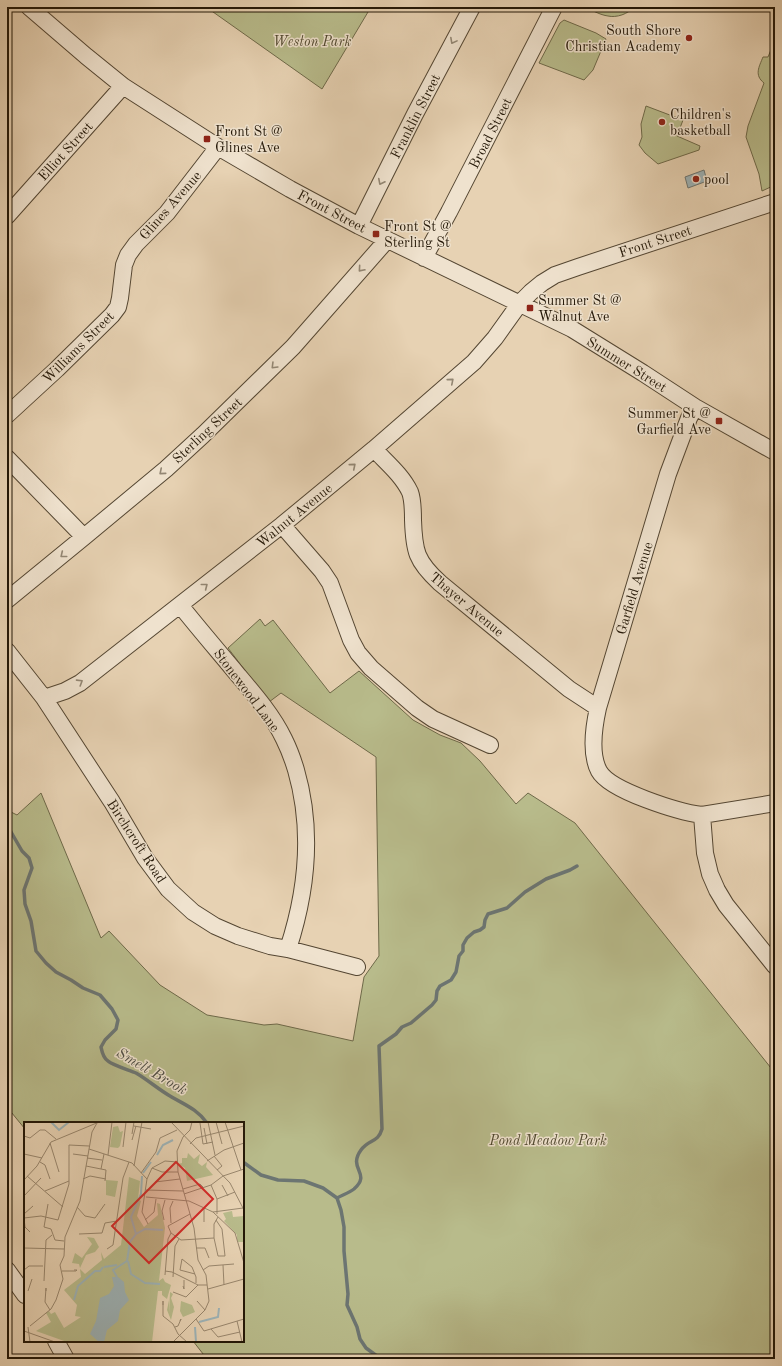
<svg xmlns="http://www.w3.org/2000/svg" width="782" height="1366" viewBox="0 0 782 1366" font-family="'Old Standard TT',serif">
  <style>
    .green { fill: #b8bb8b; stroke: #6e6949 }
    .water { fill: #9db4b9; stroke: #6c7572 }
    .lines { fill: none; stroke-linecap: round; stroke-linejoin: round }
    .stream { stroke: #6c7572; stroke-width: 3.5 }
    .minor-casing { stroke: #544632; stroke-width: 18 }
    .minor { stroke: #efe2ce; stroke-width: 16 }
    .oneway { stroke: #938774 }
    .poi-dot { fill: #8f2418; stroke: #efe2ce; stroke-width: 1.5 }
    .labels { text-anchor: middle; stroke-width: 3; stroke-linejoin: round; paint-order: stroke }
    .poi-label { font-size: 14px; fill: #231707; stroke: #efe2ce; text-anchor: start }
    .park-label { font-size: 14px; font-style: italic; fill: #50482f; stroke: #efe2ce }
    .street-label { font-size: 14px; fill: #231707; stroke: #efe2ce }
    .water-label { font-size: 15px; font-style: italic; fill: #4e4e45; stroke: #efe2ce }
    .inset-river { fill: none; stroke: #9db4b9; stroke-width: 2 }
    .inset-road { fill: none; stroke: #99876e; stroke-width: 1 }
    .view { fill: #d62828; fill-opacity: 0.15; stroke: #d62828; stroke-width: 2 }
    .inset-edge { fill: none; stroke: #231707; stroke-width: 2 }
  </style>
  <rect width="100%" height="100%" fill="#e7d2b3"/>
  <filter id="stains"><feTurbulence type="fractalNoise" baseFrequency=".005" numOctaves="4"/><feColorMatrix values="0 0 0 0 .2 0 0 0 0 .09 0 0 0 0 .02 0 0 0 .5 -.17"/></filter>
  <radialGradient id="worn" r=".72"><stop offset=".6" stop-color="#630" stop-opacity="0"/><stop offset="1" stop-color="#630" stop-opacity=".3"/></radialGradient>
  <path class="green" d="M206 7H371L322 89Z
    M584 7H633C629 14 616 18 608 16 600 15 592 10 584 7Z
    M564 20 596 33 606 39 593 70 584 80 539 63 560 23Z
    M775 40V185L762 191 759 174 746 137 748 126 764 83C754 75 759 67 763 57H768Z
    M646 106 683 120 677 136 700 146 699 150 658 164 645 153 639 145 642 137 641 124Z
    M260 619 265 626 273 620 330 693 359 671 413 720 440 735 461 743 480 761 516 804 528 793 575 823 775 1073V1359H207L193 1341H243V1123H25V1129L7 1107V810L17 815 41 793 101 938 109 931 160 985 207 1015 264 1025 277 1024 353 1041 364 977 379 956 376 757 281 693 269 702 228 648Z"/>
  <path class="water" d="M704 170 707 181 688 188 685 177Z"/>
  <g class="lines">
    <path class="stream" d="M7 825 22 851 29 858 32 868 24 890 25 904 31 921 36 951 46 963 56 972 71 980 83 988 100 995 112 1009 118 1020 116 1029 105 1040 101 1047C102 1052 103 1058 108 1061 112 1065 129 1070 136 1073 148 1080 158 1089 170 1096 185 1105 197 1109 207 1123
      M243 1162 261 1175 278 1180 304 1181 323 1188 337 1198 341 1210 344 1227V1251L348 1294 347 1305 357 1327 360 1339 366 1348 381 1359
      M337 1198C342 1195 349 1193 354 1189 372 1173 347 1169 361 1150 369 1139 378 1143 382 1129L379 1046 396 1034 402 1027 411 1023 432 1005 436 1000 437 991 440 986 451 980 456 972 459 956 463 951V945L467 938 474 932 480 930 484 927 485 920 488 914 507 908 525 892 546 879 570 870 577 866"/>
    <defs>
      <path id="minor" d="M29 7 86 56 123 86 218 147 290 189 359 226 572 329 643 373 695 407 775 452
        M7 216 123 86
        M359 226 415 114 472 7
        M424 258 449 212 554 7
        M695 407 689 418 668 474 598 708C594 726 590 754 599 771 610 791 679 812 702 815L775 803
        M7 415 57 369 112 315 118 307 120 298 124 265 128 255 136 244 167 213 218 147
        M374 449C386 462 402 475 410 492 413 500 413 510 413 520 414 551 416 561 440 583L569 689 598 708
        M7 458 84 537
        M282 525 322 571 330 583 351 640 358 653 371 668 417 708 433 719 490 745
        M7 600 84 537 166 469 203 435 293 347 387 240
        M180 605C199 629 219 652 238 675 255 695 273 716 284 739 289 749 293 760 296 770 313 829 307 891 288 949
        M7 651 44 698 112 802 145 858 168 889 193 912 215 926 238 936 270 946 288 949 357 967
        M44 698 65 691 80 683 282 525 374 449 474 362 495 338 520 303 531 292 542 283 555 275 578 267 775 202
        M702 815 705 853 710 874 717 890 726 905 775 966
        M7 1270 25 1295
        M56 1341 66 1359"/>
    </defs>
    <use href="#minor" class="minor-casing"/>
    <use href="#minor" class="minor"/>
  </g>
  <defs><path id="oneway-chevron" d="M-2-3.5L2.5 0L-2 3.5" fill="none" stroke-width="1.6" stroke-linecap="round" stroke-linejoin="round"/></defs>
  <g class="oneway">
    <use href="#oneway-chevron" transform="translate(453 41) rotate(118)"/>
    <use href="#oneway-chevron" transform="translate(381 182) rotate(117)"/>
    <use href="#oneway-chevron" transform="translate(361 269) rotate(131)"/>
    <use href="#oneway-chevron" transform="translate(274 366) rotate(135)"/>
    <use href="#oneway-chevron" transform="translate(451 381) rotate(-41)"/>
    <use href="#oneway-chevron" transform="translate(353 466) rotate(-40)"/>
    <use href="#oneway-chevron" transform="translate(162 472) rotate(140)"/>
    <use href="#oneway-chevron" transform="translate(63 555) rotate(141)"/>
    <use href="#oneway-chevron" transform="translate(205 586) rotate(-38)"/>
    <use href="#oneway-chevron" transform="translate(80 682) rotate(-32)"/>
  </g>
  <g class="poi-dot">
    <circle cx="689" cy="38" r="4"/>
    <circle cx="662" cy="122" r="4"/>
    <rect x="203" y="135" width="8" height="8" rx="2"/>
    <circle cx="696" cy="179" r="4"/>
    <rect x="372" y="230" width="8" height="8" rx="2"/>
    <rect x="526" y="304" width="8" height="8" rx="2"/>
    <rect x="715" y="417" width="8" height="8" rx="2"/>
  </g>
  <g class="labels">
    <g class="poi-label">
      <text x="681" y="35" text-anchor="end">South Shore<tspan x="681" dy="16">Christian Academy</tspan></text>
      <text x="670" y="119">Children's<tspan x="670" dy="16">basketball</tspan></text>
      <text x="215" y="136">Front St @<tspan x="215" dy="16">Glines Ave</tspan></text>
      <text x="704" y="184">pool</text>
      <text x="384" y="231">Front St @<tspan x="384" dy="16">Sterling St</tspan></text>
      <text x="538" y="305">Summer St @<tspan x="538" dy="16">Walnut Ave</tspan></text>
      <text x="711" y="418" text-anchor="end">Summer St @<tspan x="711" dy="16">Garfield Ave</tspan></text>
    </g>
    <g class="park-label">
      <text x="312" y="46">Weston Park</text>
      <text x="548" y="1145">Pond Meadow Park</text>
    </g>
    <g class="street-label">
      <text transform="translate(415 116) rotate(-63)" y="5">Franklin Street</text>
      <text transform="translate(490 133) rotate(-63)" y="5">Broad Street</text>
      <text transform="translate(65 151) rotate(-48)" y="5">Elliot Street</text>
      <text transform="translate(170 205) rotate(-49)" y="5">Glines Avenue</text>
      <text transform="translate(332 211) rotate(28)" y="5">Front Street</text>
      <text transform="translate(655 241) rotate(-18)" y="5">Front Street</text>
      <text transform="translate(78 347) rotate(-45)" y="5">Williams Street</text>
      <text transform="translate(627 364) rotate(32)" y="5">Summer Street</text>
      <text transform="translate(207 430) rotate(-43)" y="5">Sterling Street</text>
      <text transform="translate(294 515) rotate(-39)" y="5">Walnut Avenue</text>
      <text transform="translate(634 588) rotate(-73)" y="5">Garfield Avenue</text>
      <text transform="translate(467 604) rotate(40)" y="5">Thayer Avenue</text>
      <text transform="translate(247 690) rotate(53)" y="5">Stonewood Lane</text>
      <text transform="translate(137 841) rotate(57)" y="5">Birchcroft Road</text>
    </g>
    <g class="water-label">
      <text transform="translate(152 1071) rotate(30)" y="5">Smelt Brook</text>
    </g>
  </g>
  <g transform="translate(24 1122)">
    <rect width="220" height="220" fill="#e7d2b3"/>
    <path d="M94 4 96 10 99 9 96 24 94 26 86 25 89 5ZM164 31 170 37 176 32 174 41 178 44 183 40 182 45 189 53 163 59 161 46 154 42 158 41V36H163ZM105 55 116 59 114 77 117 79 113 94 120 105 134 93 133 81 136 82 141 106 135 159 139 156 141 160 147 163 143 177 138 173V169H134L128 220H43L12 209 27 200 22 191 25 189 27 192 31 190 40 206 57 195 51 194 53 183 40 168 57 155 56 147 61 152 78 138 77 130 80 137 97 123ZM82 58 94 59 91 75 82 73ZM208 89 209 95 220 94 219 120H213V113L200 99 202 97 199 91ZM63 115 70 116 75 125 71 130 62 133 56 146 55 142 48 141 51 131 58 136 68 122ZM146 170 149 172 147 176 150 185 147 198 143 188 145 178V191ZM157 179 168 183 171 190 159 195 156 189Z" fill="#b8bb8b"/>
    <path d="M88 155H94L100 160 101 170 105 178 96 188 94 199 83 208 80 220H75L66 212 72 199 76 176 85 172 90 164Z" fill="#9db4b9"/>
    <path class="inset-river" d="M27 0 35 8 45 0M133 33 139 23 149 18M119 51 127 40M112 112 121 107 139 108M104 139 107 152 121 161 136 162M80 145 93 143M93 155 89 148 103 139 106 120 112 112 107 95 117 72 118 54M50 178 54 164 71 149H76L79 145M175 200 194 195 195 186M171 205 172 220"/>
    <path class="inset-road" d="M147 0 206 61 220 88M184 0 191 33M192 0 198 22M201 0 217 48M176 1 179 22 189 20M110 4 127 7M180 6 183 22M108 12 110 0M0 14 6 16 16 8H21L32 17M159 15 166 8 168 0M108 18 112 4M26 21 35 50M166 22 172 16 220 4M99 25 102 0M65 27 108 41 123 57M0 32 18 36M49 32 64 34M84 33 88 0M190 34 198 44 193 48M63 36 78 38M183 39 200 28 220 21M16 40 21 43 26 57M62 44 82 48 81 59M110 44 118 0M128 46 141 39 153 40M77 47 80 32M117 51 132 30 136 16 153 8M3 54 39 85M199 54 220 47M59 57 66 54 82 57M0 58 13 44 27 20 75 0M131 60 156 57M187 63 193 77V92M198 63 204 74M159 67 176 62 180 66M122 68 159 69M21 69 45 59M160 72 187 63 199 54M0 74 17 56M122 75 165 79 189 90 211 111 220 141M193 77 211 70M24 82 20 105 27 107 31 118 40 119M53 85 61 94 71 96 81 82M189 90 219 86M0 92 9 84M166 92 144 104 147 111 157 118 190 116V102L194 95M0 96 17 94 34 98 45 62V23L65 24M0 96 1 105 6 110M121 98 130 90 132 77M140 98 138 89 141 78M180 100V86M147 101 146 86 149 79M124 102 118 90 123 57 128 46 138 50H154M55 112 78 111 81 101 93 99M190 116 194 134H201L198 107 192 98M0 126 40 127M172 126H181L185 136M83 127 89 123 99 56 105 40M199 143 200 163M0 148 5 144H19M179 148 185 144 210 142M38 149H52L53 148H50M141 149 148 150 174 163H183M171 152 156 148 158 137 168 145 172 155V161M141 153 144 117 147 111M149 155 151 124 155 117M20 159 22 118 28 113M159 164 160 167V158M184 167 220 157M4 169 8 157M22 169V166L21 180 26 188M149 170 162 175 174 163M173 179 181 188M139 183V179V194L149 202 154 212 163 220M172 197 180 209 220 197M213 199 218 220M6 204 27 187 32 178 39 157 36 143 40 134 41 115 56 79 68 10 73 1M4 205 6 220M151 205 154 204 157 197 156 199M187 207 194 215 216 210M0 209 31 220M149 220 181 188 185 179 182 153 174 138 170 106 154 50 153 29 159 15"/>
    <path class="view" d="M152 40 189 77 125 141 88 104Z"/>
    <rect width="220" height="220" class="inset-edge"/>
  </g>
  <rect width="782" height="1366" fill="none" stroke="#e7d2b3" stroke-width="24"/>
  <rect x="8" y="8" width="766" height="1350" fill="none" stroke="#231707" stroke-width="2"/>
  <rect x="12" y="12" width="758" height="1342" fill="none" stroke="#231707"/>
  <rect width="100%" height="100%" filter="url(#stains)"/>
  <rect width="100%" height="100%" fill="url(#worn)"/>
</svg>
